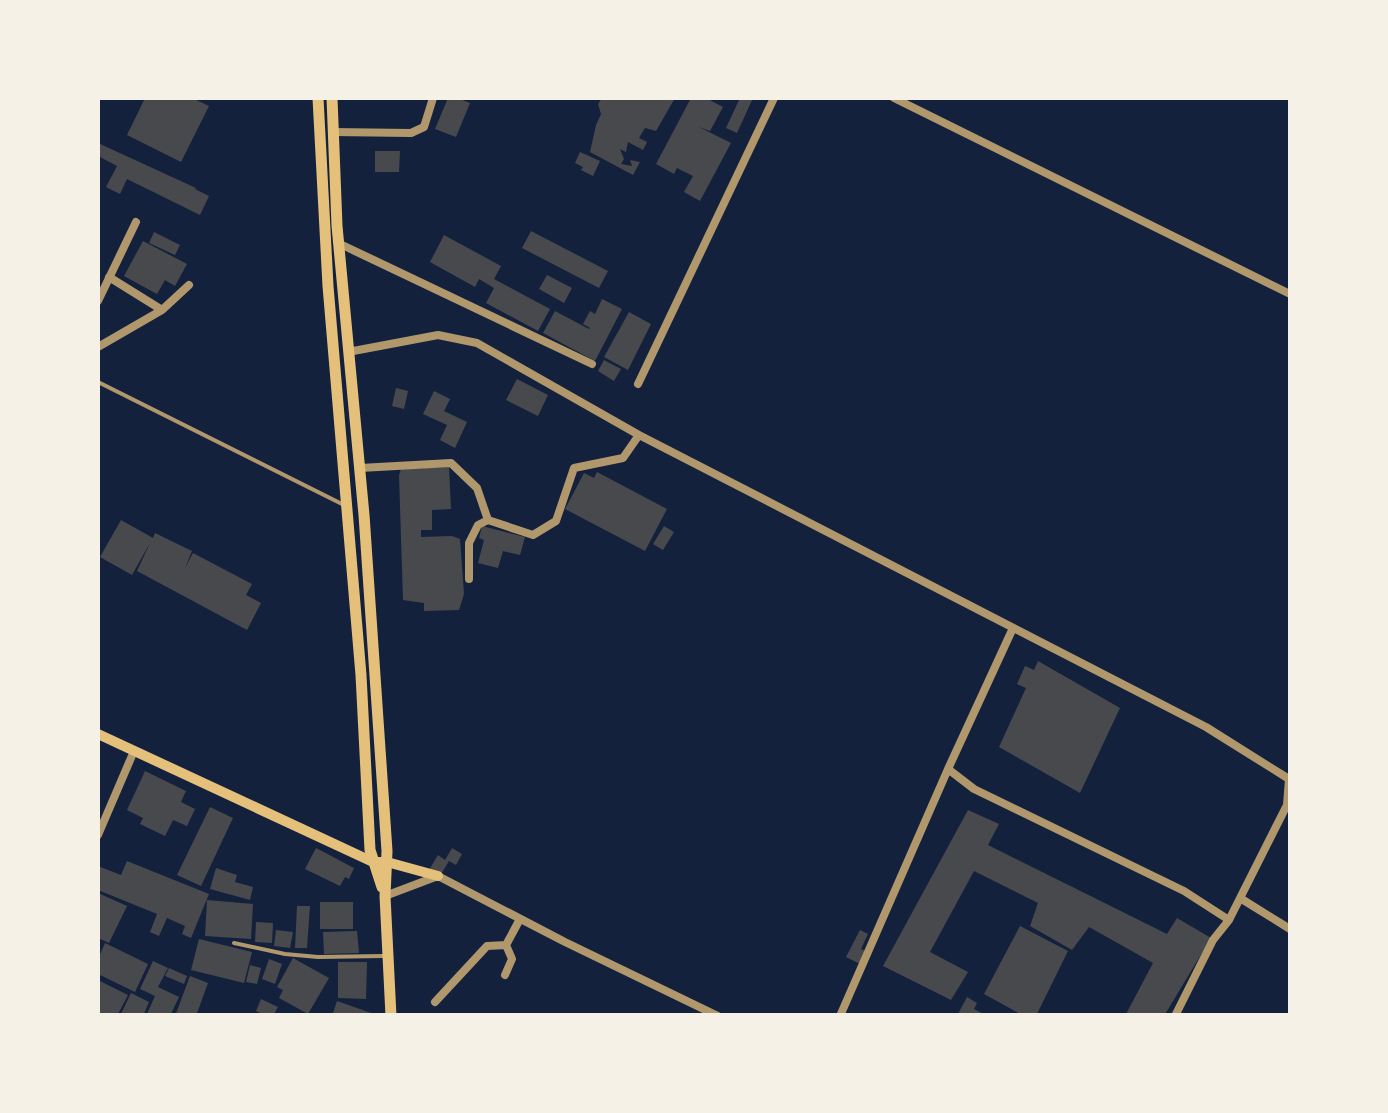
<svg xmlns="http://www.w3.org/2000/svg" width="1388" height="1113" viewBox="0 0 1388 1113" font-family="Literata,serif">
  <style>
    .building { fill: #48494c }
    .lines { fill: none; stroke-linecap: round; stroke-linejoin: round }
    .service { stroke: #b1986c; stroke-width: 4 }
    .minor { stroke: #b1986c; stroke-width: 8 }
    .secondary { stroke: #e5c07b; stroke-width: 10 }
    .primary { stroke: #e5c07b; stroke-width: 11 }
  </style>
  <rect width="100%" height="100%" fill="#14213d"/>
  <path class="building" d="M145 98H192L209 106 181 162 127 135Z
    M448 98H457L470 103 456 137 435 129Z
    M602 98H640L643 100V98H675L656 131 645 128 639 138 647 142 643 150 628 142 626 152 620 149 624 159 621 164 632 166 630 160 640 162 633 175 590 152 596 125 601 114 598 104Z
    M691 98H706L723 107 710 131 699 127 731 143 700 201 684 192 693 176 677 168 674 174 656 164Z
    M740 98H753L737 133 726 128Z
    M98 143 196 188 195 189 209 196 200 215 127 179 120 194 106 187 117 166 98 156Z
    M375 151H400L399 172H375Z
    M580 152 600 161 593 176 581 170 583 167 575 163Z
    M531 231 608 271 599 288 522 248Z
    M154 232 180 245 175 255 149 243Z
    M444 235 501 266 494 279 550 309 538 331 486 303 494 288 479 279 475 287 430 262Z
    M143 241 187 264 175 286 165 280 157 294 124 276Z
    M547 275 572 288 564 303 539 289Z
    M602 299 622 309 595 361 543 333 555 311 589 329 590 328 583 324 590 311 595 314Z
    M629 312 651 324 628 370 604 357Z
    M604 360 621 369 614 381 598 371Z
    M517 379 548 395 538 416 506 400Z
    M396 388 408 391 404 409 392 406Z
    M434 391 450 399 444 411 467 422 455 448 440 440 447 425 423 414Z
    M449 467 451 509 432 510V530H421V537L452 536 460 539 464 594 459 610 424 611V603L403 600 399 475 401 469Z
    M597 472 667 509 645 551 565 509 584 473 594 478Z
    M121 520 153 538 155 533 192 551 185 568 193 553 252 584 246 595 261 603 247 630 137 571 150 543 132 575 100 557Z
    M482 526 525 537 520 555 503 551 498 568 478 563 484 540 479 538Z
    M664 526 674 532 663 550 653 544Z
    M1038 661 1120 708 1080 793 999 747 1026 688 1017 684 1025 666 1034 670Z
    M145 771 186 791 181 802 195 809 187 826 173 820 165 836 140 824 143 818 127 810Z
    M210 807 233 818 201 886 177 875Z
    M968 810 999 824 988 845 1167 934 1177 918 1211 938 1164 1016H1125L1153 963 1089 927 1072 950 1030 926 1038 903 974 871 930 952 968 972 951 1000 883 966Z
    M316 848 354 868 349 879 345 877 340 886 305 869Z
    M452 848 462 854 456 865 449 861 440 876 429 870 438 855 445 860Z
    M127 861 209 894 191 938 182 934 185 926 167 918 159 936 150 932 157 914 98 890V866L121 875Z
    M216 868 237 875 235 882 253 887 250 900 210 889Z
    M98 893 127 906 109 943 98 938Z
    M207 900 253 904 251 939 205 936Z
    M320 902H353V929H320Z
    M297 906H310L307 948H295Z
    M256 922 273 923 272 943 255 942Z
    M1020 926 1068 951 1036 1016H1024L984 994Z
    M276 930 293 932 290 948 274 946Z
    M860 930 868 934 861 949 866 951 860 964 846 957Z
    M357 931 359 953 324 954 323 932Z
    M199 939 252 952 244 983 191 970Z
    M105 943 148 964 135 992 98 974V959Z
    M293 958 329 978 308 1014 279 998 283 990 277 987Z
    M269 959 282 964 275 984 262 979Z
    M153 961 168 968 158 987 179 997 170 1016H146L155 996 140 989Z
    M338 962H367L366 999 338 998Z
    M250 965 261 968 257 984 246 982Z
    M169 968 187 976 184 984 165 976Z
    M190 976 208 983 196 1016H175Z
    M98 980 128 995 117 1016H98Z
    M131 993 149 1002 143 1016H120Z
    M967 997 977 1003 974 1009 987 1016H957Z
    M261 999 278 1007 273 1016H266L256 1011Z
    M337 1001 377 1015V1016H332Z"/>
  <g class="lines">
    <path class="service" d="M98 382 344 505
      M234 943 285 954 318 957 383 956"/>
    <path class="minor" d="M894 98 1290 294
      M333 132 411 133 424 127 433 98
      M338 243 592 364
      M109 277 162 310
      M98 301 136 222
      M98 347 162 310 189 285
      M348 352 438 335 477 343 639 435 1206 727 1289 779 1287 805 1229 920
      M638 384 774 98
      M360 468 451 463 477 488 488 520 478 525 469 543V579
      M488 520 533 535 556 521 574 468 623 458 639 435
      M948 769 1013 628
      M98 835 134 751
      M385 896 438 876 565 942 718 1016
      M1240 898 1290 929
      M506 945 520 919
      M435 1002 487 946 506 945 512 959 505 975
      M840 1016 948 769 974 789 1184 891 1229 920 1213 940 1175 1016"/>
    <path class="secondary" d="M98 734 373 862H387L438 876"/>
    <path class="primary" d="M318 98 328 286 361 675 370 850 382 887
      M332 98 337 226 364 515 387 851 385 896 391 1016"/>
  </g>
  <rect width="1388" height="1113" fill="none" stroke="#f6f1e7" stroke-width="200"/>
</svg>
